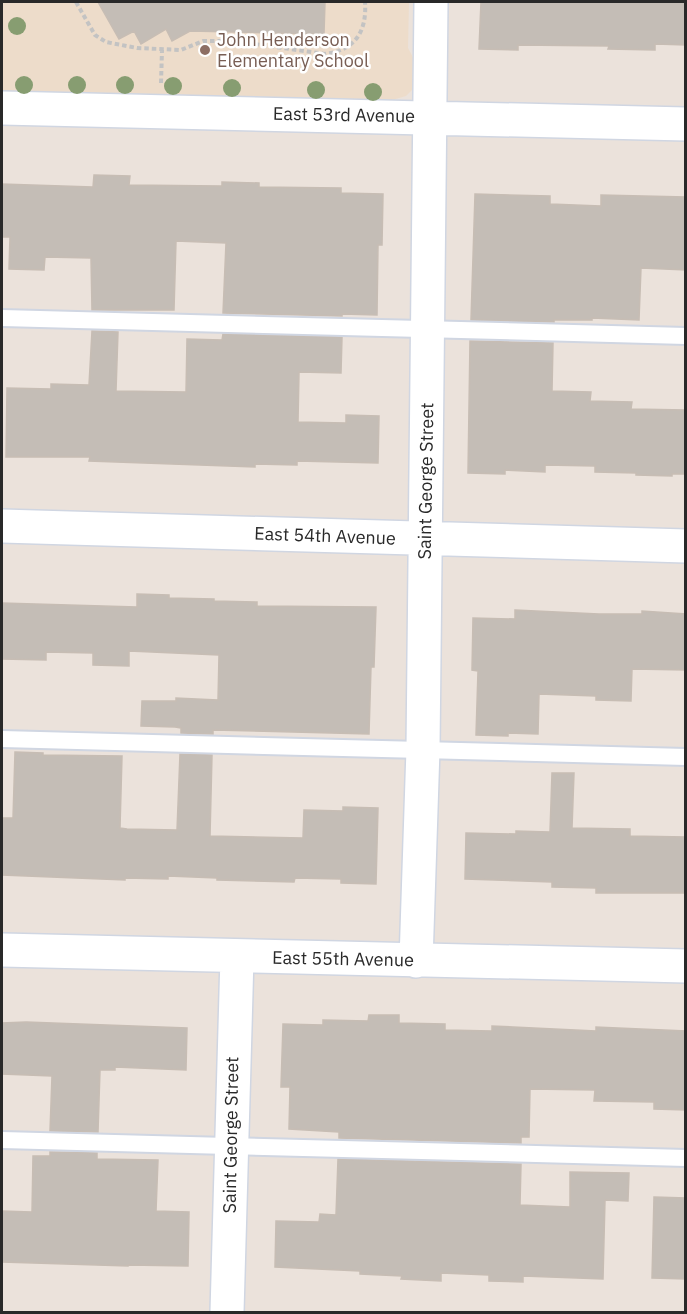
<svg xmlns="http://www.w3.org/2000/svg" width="687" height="1314" viewBox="0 0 687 1314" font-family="'IBM Plex Sans',sans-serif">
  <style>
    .education { fill: #eddcca }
    .building { fill: #c4bdb6; stroke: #c7bdb4; stroke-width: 1.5 }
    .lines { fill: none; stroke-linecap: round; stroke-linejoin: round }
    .service-casing { stroke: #d0d6e2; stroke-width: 20 }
    .minor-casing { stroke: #d0d6e2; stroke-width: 36 }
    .path { stroke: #c3c3c3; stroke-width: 4; stroke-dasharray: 4.5 3; stroke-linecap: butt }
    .service { stroke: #fff; stroke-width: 16 }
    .minor { stroke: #fff; stroke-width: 33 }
    .tree { fill: #879d71 }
    .education-dot { fill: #8d6e63; stroke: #fff; stroke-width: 2 }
    .labels { text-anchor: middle; stroke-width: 5; stroke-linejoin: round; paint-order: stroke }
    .education-label { font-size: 18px; fill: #785e54; stroke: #fff; text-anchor: start }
    .street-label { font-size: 18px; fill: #292929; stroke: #fff }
  </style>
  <rect width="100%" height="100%" fill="#ebe2db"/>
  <path class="education" d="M2 2H409L408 48 415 61V80L412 90 406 96 392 100 2 91Z"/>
  <path class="building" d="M98 2H325L324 34 190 31 172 41 166 29 141 44 134 31 119 39Z
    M481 2H686V45L655 44V50L608 49 609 46 518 45V50L479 49Z
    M94 175 130 176 129 185 222 186V182L259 183V187L341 188V193L383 194 382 245H378L377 315 342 314V316L223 313 226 243 176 241 174 310H92L91 258 45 257 44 270 9 269 10 237H2V184L93 187Z
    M475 194 550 196V204L601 206V195L686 197V270L641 268 639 320 592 318V320H554V322L471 320Z
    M92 331 118 332 116 391 186 392 187 339 222 340 223 334 342 337 341 373 299 372 298 422 346 423V415L379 416 378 463 297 461V465L255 464V467L89 461 90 457H6L7 388 51 389V384L89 385Z
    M470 341 553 343 552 391 591 392 590 401 632 402 631 409 686 410V474H672V476L636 475V473L595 472V466L545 465V472L505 470V474L468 473Z
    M137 594 169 595V598L214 599V601L257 602V606L376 607 374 667H371L369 734 213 730V734L181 733V728L175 727 141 726 142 701H176V698L218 700 219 655 129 651V666L93 665V653L46 652V660L2 659V603L137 607Z
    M515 610 599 614H642V611L686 614V670L632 669 631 701 596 700V696L539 694 538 734 508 733V736L476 735 478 671 472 670 473 618 515 619Z
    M15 752 43 753V755L122 756 120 828 127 829 177 830 180 754 212 755 210 836 303 838 304 810 343 811V807L378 808 376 884 341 883V879L295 878 294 882 217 880V878L168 876V879L125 878V880L2 875V818H13Z
    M552 773H574L572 828 630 829V836L686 837V893H596V888L552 887V882L465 879 466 833 516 834V831L550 832Z
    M369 1015H399V1023L445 1024V1030L492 1031V1026L596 1031V1027L686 1031V1110L654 1109V1102L594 1101 595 1090 530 1089 529 1137H521V1143L339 1138V1132L289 1129 290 1087H281L283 1024 323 1025V1020L368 1021Z
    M26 1022 187 1028 186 1070 115 1067V1070H100L98 1132 50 1131 52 1076 2 1074V1023Z
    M50 1152 97 1153V1159L158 1160 156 1211 189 1212 188 1266 128 1265V1266L2 1262V1211L32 1212 33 1156H50Z
    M338 1159 521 1164 520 1205 570 1207V1172L629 1173 628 1201 605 1200 603 1279 523 1276V1282L489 1281V1275L441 1273V1281L401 1279 402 1276 360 1274V1271L275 1267 276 1221 319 1222 320 1214 336 1215Z
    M654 1197 686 1198V1279L652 1278Z"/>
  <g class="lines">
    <defs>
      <path id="service" d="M2 318 686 336
        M2 739 686 757
        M2 1140 686 1158"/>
      <path id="minor" d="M2 108 686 124
        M2 526 686 546
        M2 950 686 966
        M416 961 423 749 431 2
        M227 1312 237 957"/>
    </defs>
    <use href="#service" class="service-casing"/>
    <use href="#minor" class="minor-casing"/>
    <path class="path" d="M76 2 95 35 106 42 137 48 181 50 203 41H234L325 54C355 50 367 32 365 2
      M161 83 162 50"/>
    <use href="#service" class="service"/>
    <use href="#minor" class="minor"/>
  </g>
  <g class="tree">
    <circle cx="17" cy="26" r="9"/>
    <circle cx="24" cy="85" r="9"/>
    <circle cx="77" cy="85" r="9"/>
    <circle cx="125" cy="85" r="9"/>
    <circle cx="173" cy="86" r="9"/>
    <circle cx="232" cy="88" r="9"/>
    <circle cx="316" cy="90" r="9"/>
    <circle cx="373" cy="92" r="9"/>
  </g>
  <circle class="education-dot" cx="205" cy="50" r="6"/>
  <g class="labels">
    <g class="education-label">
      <text x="217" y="46">John Henderson<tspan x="217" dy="21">Elementary School</tspan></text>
    </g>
    <g class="street-label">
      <text transform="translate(344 115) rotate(1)" y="6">East 53rd Avenue</text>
      <text transform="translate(426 481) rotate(-89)" y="6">Saint George Street</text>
      <text transform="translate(325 536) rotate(2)" y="6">East 54th Avenue</text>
      <text transform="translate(343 959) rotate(1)" y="6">East 55th Avenue</text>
      <text transform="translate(231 1135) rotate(-89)" y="6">Saint George Street</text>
    </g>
  </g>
  <rect width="687" height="1314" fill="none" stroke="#292929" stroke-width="6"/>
</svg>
